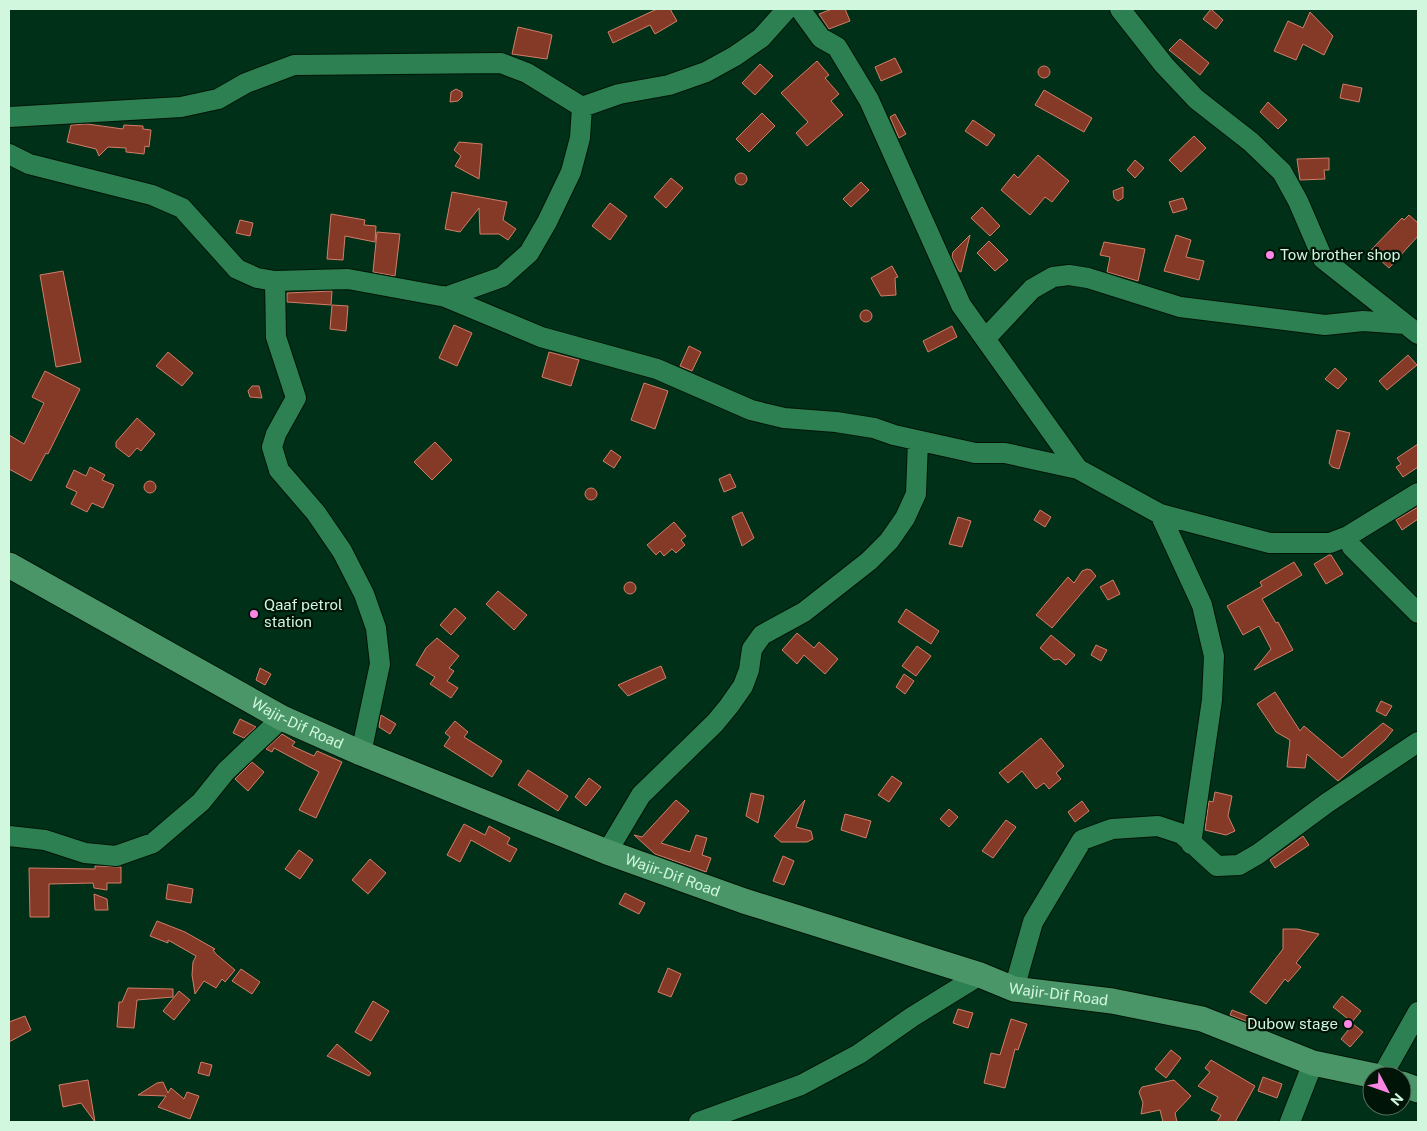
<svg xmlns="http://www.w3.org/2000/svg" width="1427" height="1131" viewBox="0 0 1427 1131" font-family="'Public Sans',sans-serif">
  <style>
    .building { fill: #853a27; stroke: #d17e69 }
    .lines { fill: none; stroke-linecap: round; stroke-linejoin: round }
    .minor-casing { stroke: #001507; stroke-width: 22 }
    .major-casing { stroke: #001507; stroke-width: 27 }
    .minor { stroke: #2d8052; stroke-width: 20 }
    .major { stroke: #4a9669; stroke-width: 25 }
    .poi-dot { fill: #fc86e4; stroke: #001507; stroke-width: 2 }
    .labels { text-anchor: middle; stroke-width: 4.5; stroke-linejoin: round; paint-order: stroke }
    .poi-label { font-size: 15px; fill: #d1f8de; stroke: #001507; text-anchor: start }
    .street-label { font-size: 15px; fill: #d1f8de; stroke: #001507 }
  </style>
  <rect width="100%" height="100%" fill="#013018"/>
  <path class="building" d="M657 9H670L677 21 655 34 650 25 613 43 608 32Z
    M832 9H845L850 21 829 29 819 14Z
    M1211 9 1223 20 1216 29 1203 19Z
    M1310 12 1333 36 1324 55 1303 44 1296 60 1274 51 1288 21 1303 28Z
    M518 27 552 35 547 59 512 54Z
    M1180 39 1209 63 1200 75 1169 50Z
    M895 58 902 72 881 81 875 67Z
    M817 61 829 75 825 78 839 94 831 101 843 115 807 146 796 133 808 122 781 93Z
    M760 64 773 76 755 95 742 83Z
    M1038 72a6 6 0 1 1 12 0a6 6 0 1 1-12 0Z
    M1343 84 1362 88 1359 102 1340 98Z
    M456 89 462 92V97L458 101 450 102 451 92Z
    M1044 90 1092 118 1084 132 1035 105Z
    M1268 102 1287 120 1278 129 1260 112Z
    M762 113 775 126 749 152 736 139Z
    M895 114 906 134 899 138 890 117Z
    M973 120 995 135 987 146 965 131Z
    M87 124 123 129 124 125 143 126V129L151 130 149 147 145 146 144 154 126 152V148L108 147 99 156 96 149 67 142 71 125Z
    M1194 136 1206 148 1181 172 1169 160Z
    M459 142 482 144 479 179 455 166 461 156 454 150Z
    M1038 155 1069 181 1052 202 1045 197 1030 215 1001 190 1014 174 1018 178Z
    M1329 158V170H1324L1325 179 1300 180 1297 159Z
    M1135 160 1144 168 1135 178 1127 170Z
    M735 179a6 6 0 1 1 12 0a6 6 0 1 1-12 0Z
    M671 178 683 188 666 208 654 197Z
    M861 182 869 190 851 207 843 199Z
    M1123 187V198L1118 201 1114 198 1113 191Z
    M452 192 507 202 503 220 516 229 508 240 499 234H480L479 208 460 232 445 229Z
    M1183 198 1187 209 1173 213 1169 202Z
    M610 203 627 216 610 240 592 226Z
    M982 207 1000 226 990 236 971 218Z
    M331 214 365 220 364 225 376 226 375 242 345 236 343 260 327 259Z
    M1409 215 1418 223V236L1389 268 1370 251 1402 218 1404 220Z
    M240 220 253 223 250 236 236 233Z
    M377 232 400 234 395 276 373 272Z
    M970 235 961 272 959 271 952 257 953 252Z
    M1176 235 1191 240 1186 257 1204 261 1199 280 1164 271Z
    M989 241 1008 260 995 271 977 253Z
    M1104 242 1145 249 1138 281 1107 272 1110 257 1100 255Z
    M892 266 898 277 895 278 896 295 881 296 871 278Z
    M63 271 81 362 56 367 40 275Z
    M332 291 331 305 287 302V293Z
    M332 305 348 306 346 331 330 329Z
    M860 316a6 6 0 1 1 12 0a6 6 0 1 1-12 0Z
    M454 325 472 333 457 366 439 358Z
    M952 326 957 337 928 352 923 341Z
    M689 346 701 352 692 371 680 366Z
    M168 352 193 373 182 386 156 366Z
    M549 352 579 360 571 386 542 377Z
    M1408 355 1417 365 1387 390 1379 381Z
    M1335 368 1347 379 1338 389 1325 379Z
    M45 371 80 389 48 454 46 453 31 481 9 469V435L24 444 44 403 32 397Z
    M644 383 668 391 655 429 631 420Z
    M252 386H259L262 398 250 397 248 391Z
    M137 418 155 434 141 451 137 448 129 457 116 447V442Z
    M1337 430 1350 433 1339 469 1332 467 1329 463Z
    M435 442 452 460 432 480 414 462Z
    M1418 444V467L1403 477 1396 467 1401 464 1397 458Z
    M611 450 621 457 614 468 603 461Z
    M90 467 105 475 102 480 114 485 103 508 92 503 87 512 71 504 77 492 66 487 74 470 86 476Z
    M730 474 736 487 724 492 719 479Z
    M144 487a6 6 0 1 1 12 0a6 6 0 1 1-12 0Z
    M585 494a6 6 0 1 1 12 0a6 6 0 1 1-12 0Z
    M1418 507V519L1402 530 1396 520Z
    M1040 510 1051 517 1045 527 1034 520Z
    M742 512 754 538 742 546 732 517Z
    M958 517 971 521 962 547 949 544Z
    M674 522 686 536 681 540 685 545 676 553 672 549 664 556 660 551 656 555 647 545Z
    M1329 555H1331L1343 574 1326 584 1314 564Z
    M1294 562 1302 575 1262 599 1276 623 1278 622 1293 650 1254 670 1271 649 1259 626 1243 635 1227 606 1262 586 1260 582Z
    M1087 569 1091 570 1096 576 1052 628 1036 615 1068 577 1074 583 1082 571Z
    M1113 580 1120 594 1108 600 1100 587Z
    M624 588a6 6 0 1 1 12 0a6 6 0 1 1-12 0Z
    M498 591 527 615 514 630 486 604Z
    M455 608 466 618 451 635 440 625Z
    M906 609 939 631 931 644 898 622Z
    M797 633 814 648 819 642 838 659 825 674 804 655 797 664 782 650Z
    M1051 635 1075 655 1066 665 1059 659 1054 660 1040 648Z
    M437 638 459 656 449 668 454 671 447 681 458 688 451 698 430 684 435 677 416 665 426 648Z
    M1096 645 1107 650 1101 661 1091 655Z
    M917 646 931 656 916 676 902 666Z
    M661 666 666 678 628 696 618 685Z
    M260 668 271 674 265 685 256 680Z
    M904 674 914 681 905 694 896 687Z
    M1275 692 1300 731 1304 726 1342 758 1383 723 1393 730 1385 740 1338 781 1307 754 1305 768 1287 767 1290 740 1276 732 1257 704Z
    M1381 701 1392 706 1386 716 1376 711Z
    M381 715 396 724 390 734 379 727Z
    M240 719 256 727 244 738 233 733Z
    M455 721 468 732 464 737 502 761 492 777 444 746 450 737 445 733Z
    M282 734 295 742 292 746 314 756 317 751 342 762 316 818 299 810 319 772 274 748 272 752 266 749Z
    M1041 738 1064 766 1056 773 1061 779 1049 789 1044 783 1036 789 1022 771 1008 783 999 773Z
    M252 762 264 772 248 791 235 779Z
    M528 770 568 796 558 811 518 785Z
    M892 776 902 783 889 802 878 795Z
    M589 778 601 787 586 806 575 797Z
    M1215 792 1232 796 1228 816 1235 831 1226 835 1205 830 1209 801 1213 802Z
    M751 793 764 796 758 823 746 816Z
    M676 800 689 811 661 843 690 852 696 835 707 838 702 855 711 858 706 872 655 854 634 835 642 837Z
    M805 800 796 827 811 831 813 839 807 842H781L774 836Z
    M1082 801 1089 811 1075 822 1068 812Z
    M949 809 958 817 949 827 940 819Z
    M845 814 871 821 866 838 841 830Z
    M1006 820 1016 827 993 858 982 851Z
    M464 824 485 835 489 826 510 838 507 844 517 849 510 862 471 840 460 862 447 855Z
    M1303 836 1309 845 1275 868 1270 860Z
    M299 850 313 860 300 879 285 869Z
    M783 856 794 861 784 885 773 881Z
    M370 859 386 873 368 894 352 880Z
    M95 866 121 867V883H107V890L94 888 93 883 49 884V917H30L29 868 95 869Z
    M168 884 193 889 191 903 166 899Z
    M625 893 645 903 639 914 619 904Z
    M94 894 107 899 108 910H95Z
    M157 921 185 932 215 949 213 950 216 954 235 970 225 982 222 979 216 988 204 981 195 994 192 975 193 962 196 956 168 940V943L150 936Z
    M1283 929H1297L1319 934 1296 963 1301 967 1288 982 1285 979 1266 1004 1250 992 1283 949Z
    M668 968 681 974 671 997 658 992Z
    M241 969 260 982 252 994 232 981Z
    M128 988 173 989V997L137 1000 134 1028 117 1027 119 1002H122Z
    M179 991 190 1000 174 1020 163 1011Z
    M1342 996 1361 1011 1352 1022 1333 1007Z
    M373 1001 389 1011 371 1041 355 1032Z
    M958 1009 973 1013 968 1028 953 1023Z
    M1232 1010 1271 1025 1269 1030 1230 1015Z
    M25 1016 31 1030 9 1042V1022Z
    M1011 1019 1027 1024 1018 1050 1015 1049 1005 1088 984 1083 991 1053 1000 1055Z
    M1353 1024 1363 1032 1350 1047 1341 1039Z
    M337 1044 371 1073 369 1076 327 1056Z
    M1171 1050 1181 1058 1166 1078 1155 1069Z
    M1211 1060 1255 1086 1235 1122H1217L1221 1115 1211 1110 1218 1097 1198 1086 1210 1072 1205 1068Z
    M201 1062 212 1065 209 1076 198 1073Z
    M1263 1077 1282 1084 1277 1098 1258 1091Z
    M88 1080 95 1122 81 1103 63 1107 59 1085Z
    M1174 1080 1191 1096 1175 1113 1177 1122H1163L1160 1110 1141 1114 1143 1103 1139 1092 1142 1087Z
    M163 1082 168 1093 171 1088 184 1099 187 1092 199 1096 190 1119 158 1107 166 1096 138 1095 157 1083Z"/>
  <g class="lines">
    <defs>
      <path id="minor" d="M800 9 821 38 837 47 869 100 961 305 1078 469
        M1120 9 1164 65 1196 99 1251 142 1282 172 1298 201 1323 259 1418 334
        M582 107 619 94 669 85 706 72 735 56 761 38 787 9
        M9 117 181 107 218 99 246 83 294 65 501 63 527 73 582 107
        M9 154 29 164 152 195 182 208 237 269 257 278 275 281 348 279 446 297 502 277 529 253 547 222 571 172 580 138 582 107
        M275 281 276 337 296 398 276 434 272 447 279 470 316 513 342 551 364 594 376 628 380 664 361 753
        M443 296 541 337 657 369 751 410 784 418 836 422 874 428 894 435 975 453H1005L1078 469 1160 514 1270 543H1330L1348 536 1352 547 1418 613
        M985 339 1032 289 1053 277 1069 275 1088 278 1180 307 1325 325 1363 321 1405 324
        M1160 514 1202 605 1214 656 1212 700 1191 844
        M1348 536 1418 493
        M9 836 45 840 85 853 116 856 153 843 201 802 226 771 282 718
        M607 852 641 795 715 723 729 706 743 686 749 670 752 649 762 635 804 612 869 561 889 541 905 518 916 494 918 441
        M1014 989 1033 922 1082 840 1112 829 1158 826 1182 834 1217 866 1239 865 1258 854 1327 803 1418 742
        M1382 1076 1418 1012
        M699 1122 801 1085 859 1054 912 1017 980 975
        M1290 1122 1313 1063"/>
      <g id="major">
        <path id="s1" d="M9 565 282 718 361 753 607 852 744 901 980 975 1014 989 1112 1001 1202 1019 1313 1063 1375 1076"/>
        <path d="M1402 1084 1418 1090"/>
      </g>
    </defs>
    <use href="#minor" class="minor-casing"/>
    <use href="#major" class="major-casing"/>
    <use href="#minor" class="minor"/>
    <use href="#major" class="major"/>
  </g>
  <g class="poi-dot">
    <circle cx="1270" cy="255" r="5"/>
    <circle cx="254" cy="614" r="5"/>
    <circle cx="1348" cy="1024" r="5"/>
  </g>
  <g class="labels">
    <g class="poi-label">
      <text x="1280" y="260">Tow brother shop</text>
      <text x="264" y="610">Qaaf petrol<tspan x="264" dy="17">station</tspan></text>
      <text x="1338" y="1029" text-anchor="end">Dubow stage</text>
    </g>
    <g class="street-label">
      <text dy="5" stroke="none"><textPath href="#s1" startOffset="329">Wajir-Dif Road</textPath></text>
      <text dy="5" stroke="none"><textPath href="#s1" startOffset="734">Wajir-Dif Road</textPath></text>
      <text dy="5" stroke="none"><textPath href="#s1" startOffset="1139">Wajir-Dif Road</textPath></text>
    </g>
  </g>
  <rect width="1427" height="1131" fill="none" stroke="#d1f8de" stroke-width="20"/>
  <g transform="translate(1387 1091) rotate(131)"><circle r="24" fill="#001507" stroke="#54705d"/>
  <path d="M0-4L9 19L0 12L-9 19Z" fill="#fc86e4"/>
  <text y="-8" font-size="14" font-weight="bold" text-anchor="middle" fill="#d1f8de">N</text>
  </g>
</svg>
